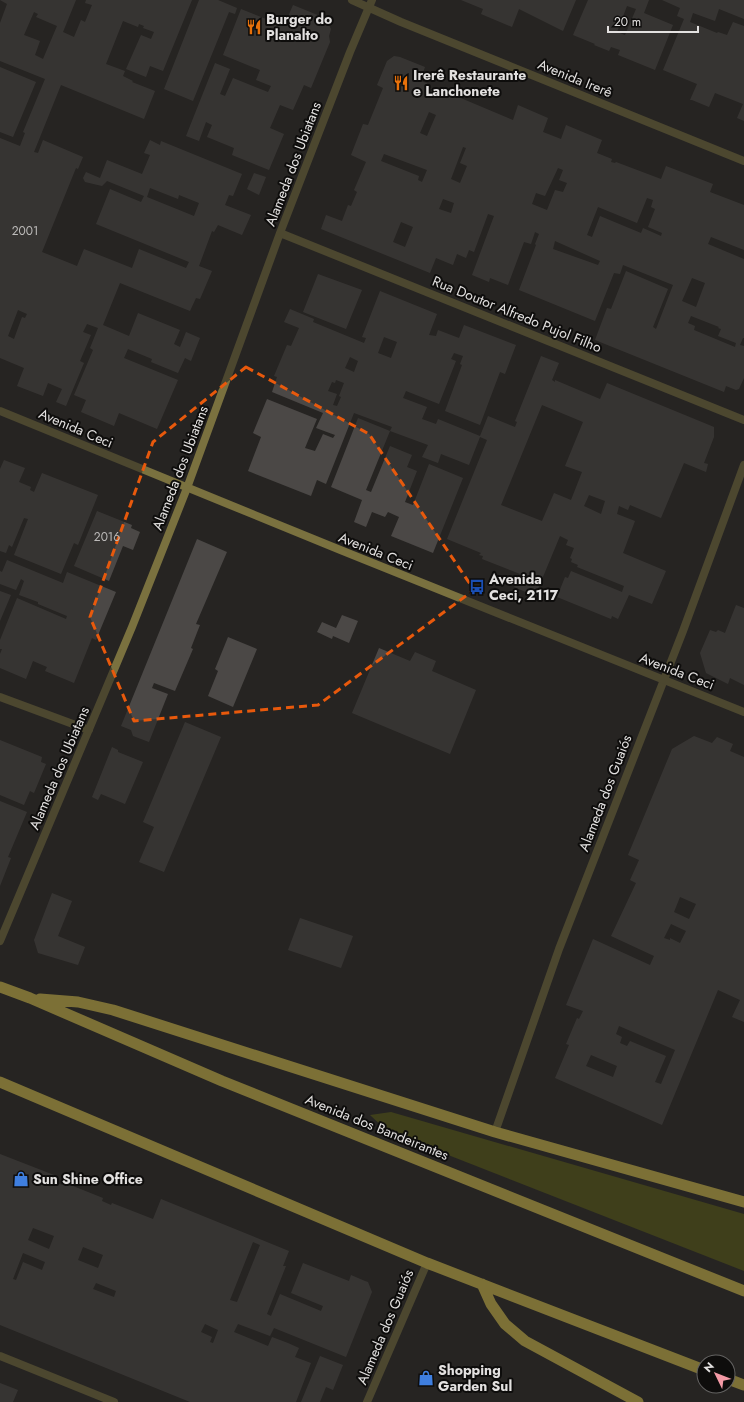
<svg xmlns="http://www.w3.org/2000/svg" width="744" height="1402" viewBox="0 0 744 1402" font-family="Jost,sans-serif">
  <style>
    .forest { fill: #5d6012 }
    .building { fill: #4b4846; fill-rule: evenodd }
    .lines { fill: none; stroke-linecap: round; stroke-linejoin: round }
    .minor { stroke: #7a713f; stroke-width: 8 }
    .tertiary { stroke: #7a713f; stroke-width: 8 }
    .trunk { stroke: #e4cc4e; stroke-width: 11 }
    .marked { fill: none; stroke: #e8590c; stroke-width: 3; stroke-dasharray: 8 5; stroke-linejoin: round }
    .labels { text-anchor: middle; stroke-width: 4; stroke-linejoin: round; paint-order: stroke }
    .number-label { font-size: 12px; fill: #bdbbba }
    .poi-label { font-size: 14px; font-weight: bold; fill: #e3e1e0; stroke: #0e0d0c; text-anchor: start }
    .street-label { font-size: 14px; fill: #e3e1e0; stroke: #0e0d0c }
  </style>
  <rect width="100%" height="100%" fill="#262422"/>
  <path class="forest" d="M391 1112 744 1214V1271L387 1131 370 1115Z"/>
  <path class="building" d="M0 0H76L63 32 74 37 81 20 85 22 92 5 85 3 86 0H192L163 71 150 66 146 77 126 69 141 35 151 39 154 32 143 28 144 26 139 24 138 27 123 21 106 64 125 71 123 76 133 81 132 82 155 91 144 119 61 85 34 152 38 153 43 140 83 157 78 169 76 168 42 252 77 266 84 249 132 268 139 249 186 268 189 262 96 224 110 189 141 202 144 196 107 181 102 186 85 182 83 178 86 172 100 178 107 160 142 174 150 155 144 153 150 140 160 145 161 141 242 174 233 196 229 195 225 205 251 215 242 235 218 225 214 232 212 231 199 266 212 271 200 299 196 298 190 311 120 283 103 325 129 336 138 313 180 330 174 344 180 347 186 332 200 338 191 361 185 358 178 373 151 362 152 359 128 349 124 358 178 380 157 429 119 413 114 426 81 412 86 400 74 395 93 350 90 348 98 328 87 324 83 332 91 335 80 361 84 363 66 406 56 402 62 389 48 383 43 396 17 386 24 368 0 358V138L20 146 25 133 23 132 45 79 0 61V23L7 4ZM34 12 38 14 36 17 57 26 43 59 35 55 40 41 24 35ZM150 188 178 199 179 195 199 203 194 216 147 197ZM18 310 27 314 25 318 22 317 14 339 8 336Z
    M199 0H218L237 8 235 14 229 12 193 101 164 89Z
    M461 0H576L563 31 519 9 512 27 481 14 483 9Z
    M588 0H649L644 13 673 25 655 70 618 55 620 50 611 47 609 51 594 45 595 44 573 35ZM627 6 636 9 625 35 617 32Z
    M662 0H744V19L719 9 715 21 693 13 690 22 717 33 718 32 727 35 733 22 744 26V121L737 118 743 104 715 93 709 107 692 100H690L697 84 663 70 684 19 677 16 680 8Z
    M293 5 320 16 328 23 331 29 329 36 330 42 311 88 304 85 293 110 280 105 270 128 284 134 269 170 232 155 234 148 207 137 212 125 206 122 199 141 186 136 215 63 230 69 220 94 225 96 233 78 268 92 271 86 256 80 260 70 223 55 241 9 284 26Z
    M394 56 400 57 425 67 420 81 427 83 426 86 437 91V92L442 95 444 91 513 120 518 105 548 118 543 132 561 139 566 125 602 140 597 153 612 159 611 162 615 163 616 162 661 179 666 166 713 184 710 192 744 205V250L711 237 708 244 744 259V338H743L740 345 744 346V378L739 389 736 390 726 386 724 392 595 340 607 308 611 309 626 271 668 289 653 327 656 329 673 285 623 265 620 274 614 273 595 321 519 290 536 245 535 244 539 234 535 232 531 244 524 242 508 285 490 278 489 282 472 275 494 216 488 214 474 252 469 250 466 258 457 254 453 265 436 258 430 273 321 229 326 215 342 221 348 205 351 206 357 192 354 190 366 162 351 155 363 124 368 125 383 88 377 85 387 61ZM429 112 436 115 427 136 420 133ZM463 147 466 148 460 163 467 166 460 183 451 179ZM384 154 427 170 422 182 418 180 419 176 381 161ZM558 168 563 170 559 180 567 183 563 192 555 190 547 210 532 204 536 193 545 196ZM647 198 653 200 651 207 655 209 648 227 662 233 661 236 643 228 641 233 600 216 592 237 587 235 598 207 637 223ZM443 199 454 203 451 213 439 209ZM401 222 413 227 405 247 393 242ZM555 241 600 261 598 265 553 249ZM692 278 705 283 696 307 682 301ZM691 316 719 327 718 328 721 329 718 336 736 343 735 347 694 330 695 326 688 323Z
    M0 67 36 82 13 137 0 132Z
    M254 173 266 177 259 195 247 189Z
    M318 274 362 290 346 329 303 312Z
    M380 291 437 314 429 335 436 336 438 330 459 338 464 325 516 345 505 374 500 372 480 425 445 411 462 365 460 364 463 356 454 353 451 359 456 361 439 404 406 391 403 398 427 407 422 419 436 424 438 419 480 436 488 416 515 427 517 422 515 421 541 356 559 363 552 380 555 382V380L600 399 607 383 714 427V437L704 463 708 464 706 472 684 463 661 518 630 505 628 510 619 506 617 514 635 521 623 553 666 571 652 604 629 595 618 619 612 616 611 619 557 597 565 577 568 578 571 571 622 592 624 586 577 567 578 565 571 562 572 559 570 558 574 548 566 545 568 540 560 536 535 596 514 587 520 574 482 559 483 556 479 555 481 553 447 539 487 440 480 437 469 465 441 454 438 463 422 457 428 445 390 431 392 427 354 413 326 484 317 480 311 496 248 471 261 437 253 433 267 399 317 419 305 448 315 451 323 434 333 438 335 435 316 428 323 413 272 392 277 377 274 376 287 345 291 346 299 328 284 322 290 309 314 319 313 322 364 343 366 338 362 337ZM384 337 397 342 391 358 378 353ZM350 357 358 361 354 372 345 368ZM336 380 344 383 339 396 341 397 337 406 333 405 337 394 328 391 332 382 335 383ZM542 405 583 422 565 466 582 472 571 500 554 493 542 521 501 505ZM589 495 605 501 601 514 584 506Z
    M358 418 390 431 366 490 371 492 390 446 412 455 407 467 417 471 405 502 413 505 429 464 463 478 433 553 391 536 399 517 388 512 385 517 372 512 366 527 354 522 362 500 331 487Z
    M4 460 25 468 19 482 31 487 30 490 34 492 42 473 98 495 78 545 74 543 61 574 14 555 28 519 24 518 12 547 9 545 6 553 0 551V469Z
    M97 511 132 525 131 528 140 532 133 550 123 546 109 581 74 566Z
    M197 539 227 552 196 624 200 625 191 648 193 649 175 691 154 683 152 688 168 694 149 742 133 736 131 730 121 726Z
    M7 560 63 583 67 572 116 592 96 640 92 638 74 683 45 671 47 667 33 661 26 679 0 668V654L2 649H0V640L17 598 66 619 67 616 38 604V602L19 595 24 581 21 579 16 590 0 584V571L2 572Z
    M0 591 11 595 0 621Z
    M736 605 744 608V685L730 678 728 684 706 673 700 653 710 630 716 632 718 630 725 633Z
    M342 615 358 621 349 643 333 636 332 639 317 632 322 622 336 628Z
    M228 637 257 649 233 707 208 696 218 671 215 669Z
    M379 648 410 661 415 652 436 661 432 671 476 690 450 754 352 713Z
    M185 722 221 737 164 872 139 862 154 827 143 822Z
    M694 736 712 743 717 737 733 744 730 751 744 757V1022L732 1017 740 1000 718 990 662 1125 555 1078 569 1045 566 1044 577 1018 579 1019 583 1011 566 1005 593 939 650 965 654 956 611 936 636 883 630 880 639 860 628 855 672 749ZM680 897 696 904 689 919 674 912ZM671 924 686 931 680 943 670 938V940L664 938ZM619 1026 675 1050 661 1084 655 1082 666 1056 630 1041 627 1046 620 1043 622 1037 616 1034ZM591 1055 617 1066 613 1077 586 1066Z
    M0 740 42 757 41 762 46 764 34 793 30 791 24 805 0 795Z
    M112 747 118 750V752L143 762 125 804 101 794 98 800 92 797Z
    M0 801 27 812 8 857 11 858 0 886Z
    M52 893 72 901 58 936 85 947 78 965 38 953 34 940Z
    M300 918 353 936 341 968 288 950Z
    M0 1154 54 1175 52 1181 62 1185 63 1182 103 1198 102 1201 111 1205 112 1203 153 1219 161 1199 289 1251 283 1266H286L267 1314 271 1316 280 1294 321 1311 323 1306 291 1293 303 1263 349 1281 351 1275 365 1281 368 1282 372 1292 346 1357 274 1328 270 1336 238 1324 234 1332 268 1346 272 1337 288 1343 299 1348 295 1357 311 1363 296 1402H190L0 1325ZM33 1228 54 1236 49 1249 28 1240ZM253 1242 260 1245 237 1302 230 1300ZM83 1247 103 1255 98 1268 78 1260ZM23 1253 45 1262 42 1270 23 1262 16 1280 13 1279ZM96 1283 116 1291 114 1297 93 1289ZM205 1324 218 1330 213 1343 210 1342 212 1337 201 1332Z
    M320 1356 343 1365 333 1390 326 1387 320 1402H301Z
    M0 1383 18 1390 13 1402H0Z"/>
  <g class="lines">
    <path class="minor" d="M352 0 401 22 744 161
      M280 233 744 420
      M0 697 89 730
      M0 941 132 627 187 488 280 233 350 52 372 0
      M495 1132 559 949 683 631 744 465
      M0 1356 114 1402
      M367 1402 427 1263"/>
    <path class="tertiary" d="M0 411C247 513 496 613 744 712"/>
    <path class="trunk" d="M0 987 30 998 222 1081 744 1291
      M40 999 78 1002 113 1010 495 1132 744 1202
      M0 1082 427 1263 704 1370
      M482 1284 491 1304 505 1324 525 1341 638 1402
      M728 1379 744 1385"/>
  </g>
  <path d="M0 0H744V1402H0ZM246 367 369 434 474 590 318 705 134 721 90 617 153 442Z" fill="#262422" fill-opacity=".55" fill-rule="evenodd"/>
  <path class="marked" d="M246 367 369 434 474 590 318 705 134 721 90 617 153 442Z"/>
  <defs>
    <symbol id="restaurant-bare" viewBox="-9 -9 18 18"><path d="M-5-6h1v4h1v-4h1v4h1v-4h1v5L-1.5 .5V6h-2V.5L-5-1ZM5-6V6H3V1.5H1.5Q1.5-4 5-6Z" fill="#e8710a" stroke="#0e0d0c" stroke-width="2.5" paint-order="stroke"/></symbol>
    <symbol id="bus-bare" viewBox="-9 -9 18 18"><path d="M-5-6H5V4H4V6H2V4H-2V6H-4V4H-5ZM-3.5-4V0h7V-4ZM-3.5 1.2v1.5H-2V1.2ZM2 1.2v1.5H3.5V1.2Z" fill="#1a4fb4" stroke="#0e0d0c" stroke-width="2.5" paint-order="stroke"/></symbol>
    <symbol id="shop-bare" viewBox="-9 -9 18 18"><path d="M-5-2.5h2.3a2.7 3.5 0 0 1 5.4 0H5L5.5 6h-11ZM-1.5-2.5h3a1.5 2.3 0 0 0-3 0Z" fill="#3f7fe0" stroke="#0e0d0c" stroke-width="2.5" paint-order="stroke"/></symbol>
  </defs>
  <g fill-rule="evenodd">
    <use href="#restaurant-bare" x="243" y="16" width="22" height="22"/>
    <use href="#restaurant-bare" x="390" y="72" width="22" height="22"/>
    <use href="#bus-bare" x="466" y="576" width="22" height="22"/>
    <use href="#shop-bare" x="10" y="1168" width="22" height="22"/>
    <use href="#shop-bare" x="415" y="1367" width="22" height="22"/>
  </g>
  <g class="labels">
    <g class="number-label">
      <text x="25" y="235">2001</text>
      <text x="107" y="541">2016</text>
    </g>
    <g class="poi-label">
      <text x="266" y="24">Burger do<tspan x="266" dy="16">Planalto</tspan></text>
      <text x="413" y="80">Irerê Restaurante<tspan x="413" dy="16">e Lanchonete</tspan></text>
      <text x="489" y="584">Avenida<tspan x="489" dy="16">Ceci, 2117</tspan></text>
      <text x="33" y="1184">Sun Shine Office</text>
      <text x="438" y="1375">Shopping<tspan x="438" dy="16">Garden Sul</tspan></text>
    </g>
    <g class="street-label">
      <text transform="translate(575 78) rotate(22)" y="5">Avenida Irerê</text>
      <text transform="translate(293 164) rotate(-69)" y="5">Alameda dos Ubiatans</text>
      <text transform="translate(517 314) rotate(22)" y="5">Rua Doutor Alfredo Pujol Filho</text>
      <text transform="translate(76 428) rotate(23)" y="5">Avenida Ceci</text>
      <text transform="translate(180 468) rotate(-69)" y="5">Alameda dos Ubiatans</text>
      <text transform="translate(376 551) rotate(22)" y="5">Avenida Ceci</text>
      <text transform="translate(677 671) rotate(21)" y="5">Avenida Ceci</text>
      <text transform="translate(59 768) rotate(-67)" y="5">Alameda dos Ubiatans</text>
      <text transform="translate(605 793) rotate(-69)" y="5">Alameda dos Guaiós</text>
      <text transform="translate(377 1127) rotate(22)" y="5">Avenida dos Bandeirantes</text>
      <text transform="translate(385 1327) rotate(-67)" y="5">Alameda dos Guaiós</text>
    </g>
  </g>
  <g transform="translate(716 1374) rotate(313)"><circle r="19" fill="#0e0d0c" stroke="#636261"/>
  <path d="M0-3L7 15L0 10L-7 15Z" fill="#f49aa6"/>
  <text y="-6" font-size="11" font-weight="bold" text-anchor="middle" fill="#e3e1e0">N</text>
  </g>
  <path d="M608 26v6h90v-6" fill="none" stroke="#e3e1e0" stroke-width="2"/>
  <text x="614" y="26" font-size="12" fill="#e3e1e0" stroke="#0e0d0c" stroke-width="3" paint-order="stroke">20 m</text>
</svg>
